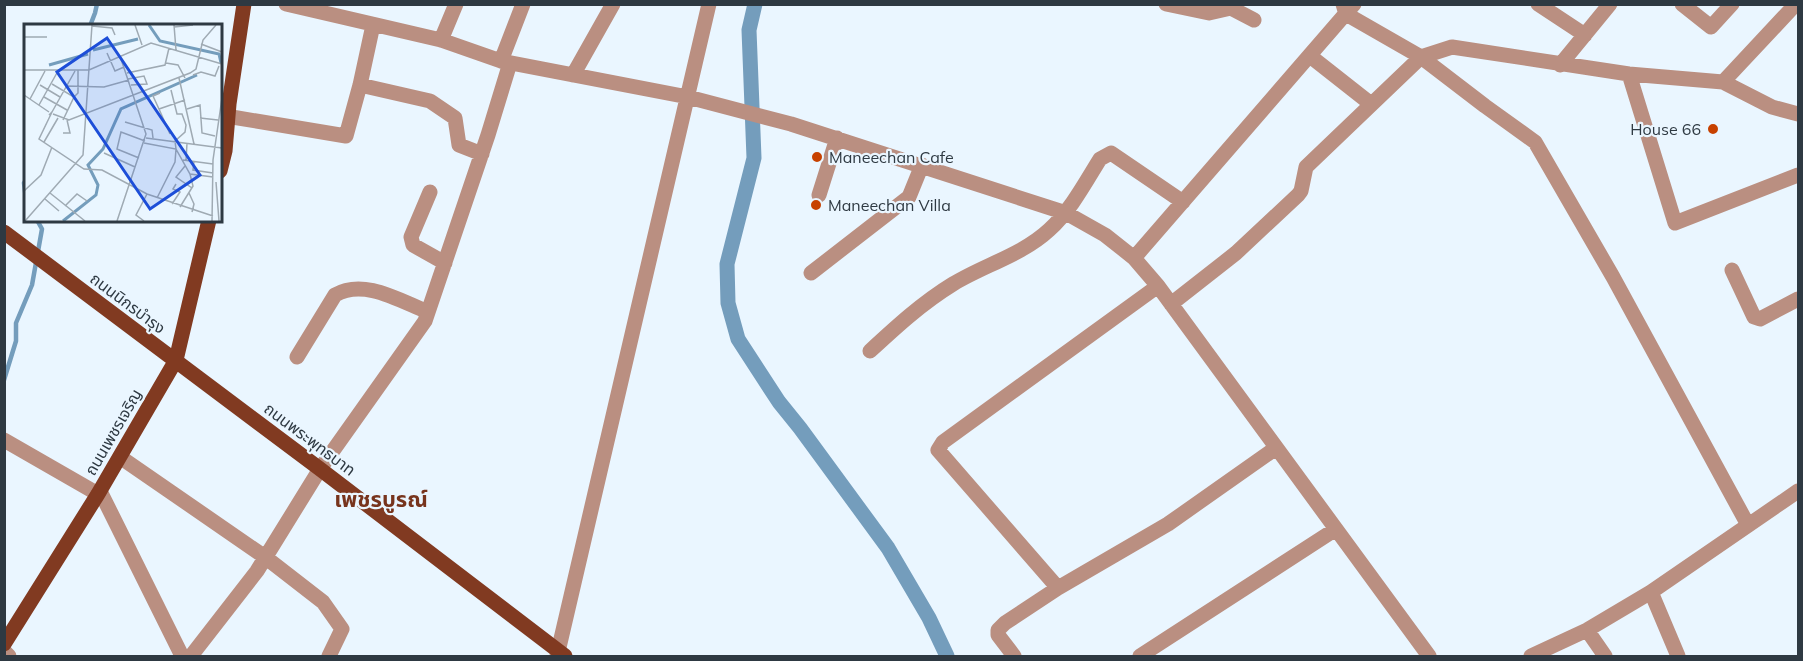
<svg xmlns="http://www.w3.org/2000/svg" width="1803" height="661" viewBox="0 0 1803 661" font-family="Mulish,'Noto Sans Thai',sans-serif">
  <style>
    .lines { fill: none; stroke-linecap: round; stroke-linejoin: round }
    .stream { stroke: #749dbc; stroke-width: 4.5 }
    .canal { stroke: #749dbc; stroke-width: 15 }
    .minor { stroke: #ba8f81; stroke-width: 15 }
    .major { stroke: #813a21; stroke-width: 15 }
    .poi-dot { fill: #c74100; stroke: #eaf6ff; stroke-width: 2 }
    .labels { text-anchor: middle; stroke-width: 4.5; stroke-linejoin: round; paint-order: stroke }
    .poi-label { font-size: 16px; fill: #2e3942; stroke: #eaf6ff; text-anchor: start }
    .street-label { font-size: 16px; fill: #2e3942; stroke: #eaf6ff }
    .district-label { font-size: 22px; font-weight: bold; fill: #77341d; stroke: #eaf6ff }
    .inset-river { fill: none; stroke: #749dbc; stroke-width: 3 }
    .inset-road { fill: none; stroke: #9faab3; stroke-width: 1.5 }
    .view { fill: #1d4ed8; fill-opacity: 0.15; stroke: #1d4ed8; stroke-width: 3 }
    .inset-edge { fill: none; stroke: #2e3942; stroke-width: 3 }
  </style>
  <rect width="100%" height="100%" fill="#eaf6ff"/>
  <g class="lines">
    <path class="stream" d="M90 26 95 13 97 4
      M26 180 24 183 26 199
      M4 380 16 341V323L32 285 42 229 37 220"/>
    <path class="canal" d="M755 4 749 30 754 158 727 264 728 303 738 339 779 402 800 428 888 548 929 618 947 656"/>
    <path class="minor" d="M286 4 441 40 501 61 688 97 791 124 1066 213 1105 235 1134 258 1158 286 1429 656
      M1166 4 1209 13 1231 8 1254 20
      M1343 4 1346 14 1421 57 1452 47 1629 74 1723 82 1796 4
      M1538 4 1585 35
      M1682 4 1711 27 1732 4
      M441 40 456 4
      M1310 56 1371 104
      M501 61 523 4
      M1560 65 1610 4
      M1629 74 1675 223 1798 175
      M573 75 613 4
      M1723 82 1772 107 1798 114
      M360 85 430 101 455 118 459 145 482 154
      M220 115 346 136 360 85 373 25
      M430 192 411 237 413 245 445 263
      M819 195 837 138
      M1134 258 1354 4
      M1732 270 1754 317 1760 319 1798 299
      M811 273 909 197 922 165
      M1158 286 943 442 938 450 1058 588 1168 524 1276 448
      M1171 304 1236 253 1298 195 1301 191 1306 167 1421 57 1485 106 1535 142 1613 277 1748 525
      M870 351C896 327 922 303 953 284 984 265 1022 255 1049 230 1071 210 1085 183 1100 159L1111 153 1183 202
      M297 357 335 295C364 278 400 301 428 312
      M4 440 98 494
      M120 457 265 557 323 602 342 629 329 656
      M100 491 182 656
      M1651 592 1678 656
      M1587 630 1605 656
      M4 651 9 656
      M191 656 257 571 320 469 425 321 488 135 510 63
      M557 656 709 4
      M1014 656 998 635V630L1005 623 1058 588
      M1140 656 1336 529
      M1531 656 1587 630 1651 592 1798 491"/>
    <path class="major" d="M220 171 225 151 229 104 244 4
      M4 232 320 469 565 656
      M4 644 98 494 176 360 209 220"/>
  </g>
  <g class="poi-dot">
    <circle cx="1713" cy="129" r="6"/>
    <circle cx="817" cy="157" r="6"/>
    <circle cx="816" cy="205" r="6"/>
  </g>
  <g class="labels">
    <g class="poi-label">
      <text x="1701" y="135" text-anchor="end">House 66</text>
      <text x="829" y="163">Maneechan Cafe</text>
      <text x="828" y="211">Maneechan Villa</text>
    </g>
    <g class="street-label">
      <text transform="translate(128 303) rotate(37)" y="6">ถนนนิกรบำรุง</text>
      <text transform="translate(113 432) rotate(-60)" y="6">ถนนเพชรเจริญ</text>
      <text transform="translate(310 439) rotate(37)" y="6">ถนนพระพุทธบาท</text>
    </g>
    <g class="district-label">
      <text x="381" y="507">เพชรบูรณ์</text>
    </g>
  </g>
  <g transform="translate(24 24)">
    <rect width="198" height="198" fill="#eaf6ff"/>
    <path class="inset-river" d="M125 1 136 17 195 30 197 39M69 26 114 15M25 41 64 30M39 197 72 171 74 161 64 141 79 125 97 85 173 51"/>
    <path class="inset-road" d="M111 1 118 21M150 1 152 26M68 2 88 4 91 11M150 3 169 1M0 13H23M177 20 198 28M83 29 91 47 100 43M142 39 154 41 161 54M0 46H65L127 19 198 40M103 49 141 41 145 24M169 51 177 48 191 52 195 42M155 54 170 120M104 55 120 52 123 60 107 61M28 60 50 73 39 96M16 61 36 73M42 62 80 63 105 56M147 66 153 90H158L162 101 161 108 151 117 152 125 166 150 189 153M136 69 129 72 135 85 161 76M0 71 25 88M20 73 43 86M50 73 54 69V46M6 75 21 47M15 81 34 47M135 85 146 110M163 85 176 81 178 109 191 112M28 88 51 47M29 90 45 96 166 49 172 45 179 16 192 1M25 91 28 88 15 115 60 145 78 146 123 170 189 192M176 94 194 96M101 98 128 106 129 114M39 109H46L43 96M122 114 198 124M20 118 34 94M120 119 152 125 151 138 133 174M80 129 111 143M115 134 93 125 97 108 121 117M159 136 189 140M162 137 163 119M170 137 169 146 189 149M161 142 152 153 168 164M192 158 195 197M0 167 17 151 28 123M26 169 61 197M165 169 170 180 168 188M21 175 35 187M148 180 156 168 149 165 152 160M41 182 53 170 63 177M156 183 169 162 166 150M1 197 59 131 68 1M93 197 122 110 96 32M120 197 112 191 123 170M188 197 189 136 198 74"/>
    <path class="view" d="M83 14 176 151 126 185 33 48Z"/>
    <rect width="198" height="198" class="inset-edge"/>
  </g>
  <rect width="1803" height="661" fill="none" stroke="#2e3942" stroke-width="12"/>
</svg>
